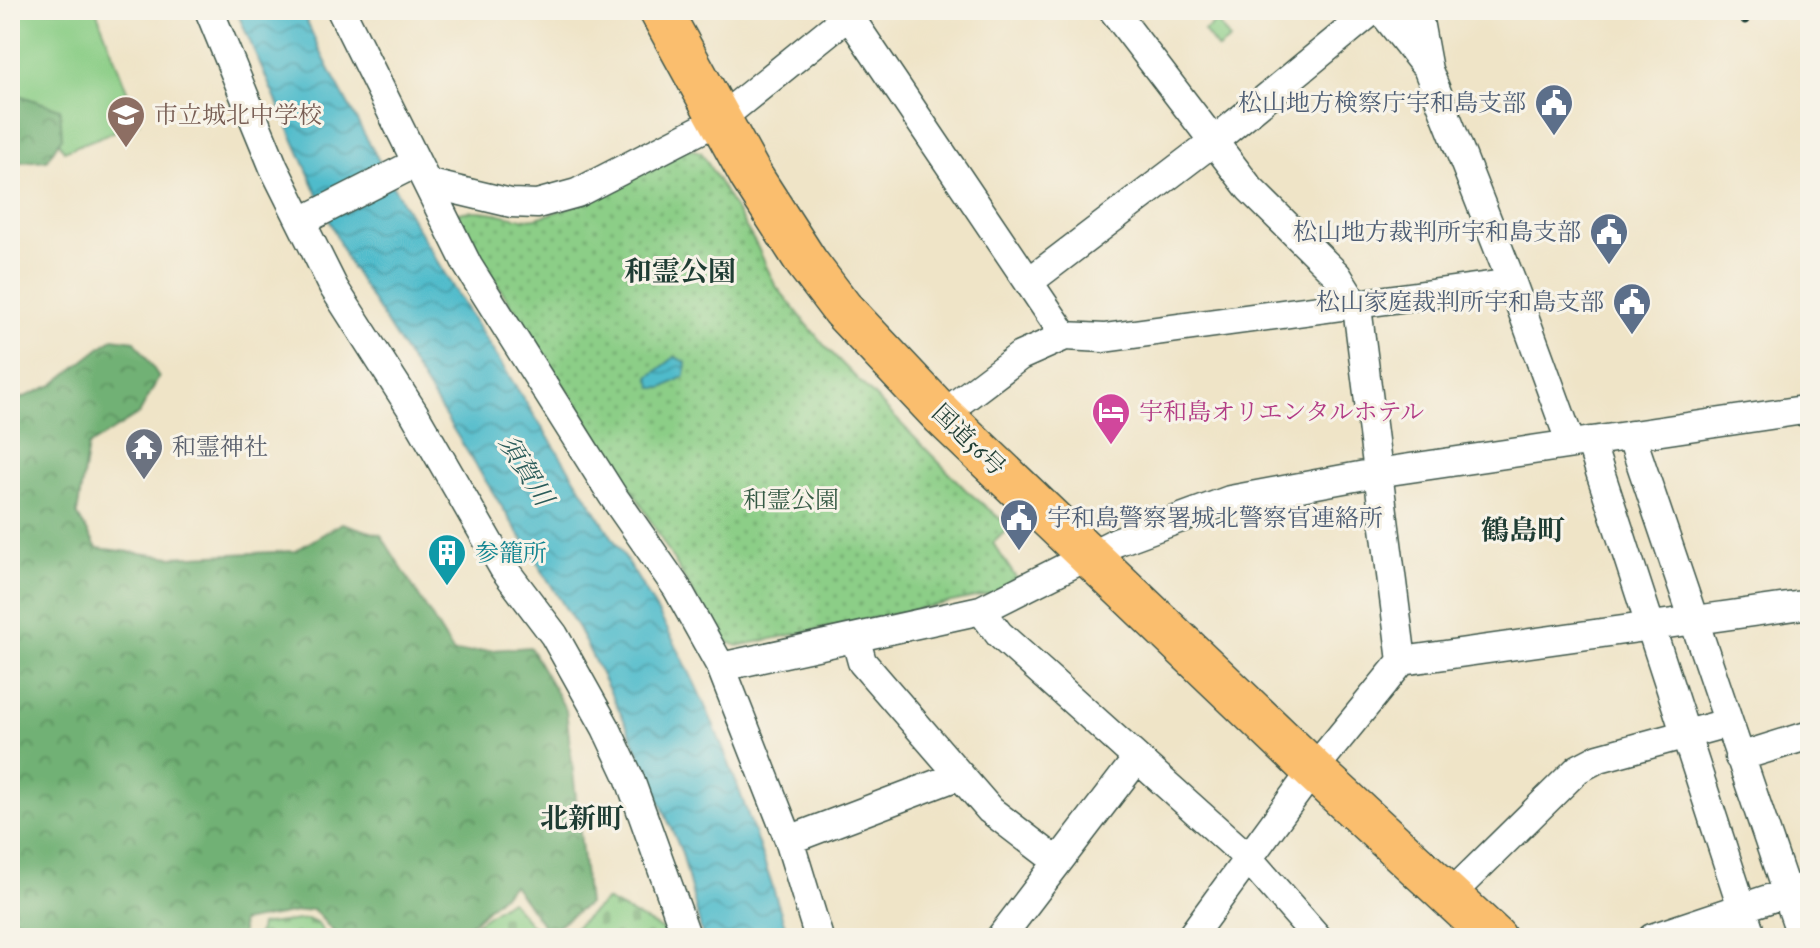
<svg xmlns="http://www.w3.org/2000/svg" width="1820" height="948" viewBox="0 0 1820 948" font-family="'IM FELL English','Noto Serif JP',serif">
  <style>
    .green { fill: #8cce87; stroke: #56865e; stroke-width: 2 }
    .forest { fill: url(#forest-crowns); stroke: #487754; stroke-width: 2 }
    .cemetery { fill: url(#cemetery-stones); stroke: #56865e; stroke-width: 2 }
    .park { fill: url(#park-dots); stroke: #56865e; stroke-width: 2 }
    .water { fill: url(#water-waves); stroke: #377c80; stroke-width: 2 }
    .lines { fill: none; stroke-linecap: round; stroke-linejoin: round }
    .minor-casing { stroke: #3e564a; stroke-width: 31 }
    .highway-casing { stroke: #3e564a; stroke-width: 45 }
    .minor { stroke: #fff; stroke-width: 28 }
    .highway { stroke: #fabe6e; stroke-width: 42 }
    .rail-casing { stroke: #1f3d34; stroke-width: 9 }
    .rail { stroke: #f7f3e8; stroke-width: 6; stroke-dasharray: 18; stroke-linecap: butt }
    .labels { text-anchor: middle; stroke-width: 6; stroke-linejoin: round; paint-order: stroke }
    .service-label { font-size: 24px; fill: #4e5e75; stroke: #f7f3e8; text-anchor: end }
    .education-label { font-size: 24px; fill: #785e54; stroke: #f7f3e8; text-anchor: start }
    .hotel-label { font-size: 24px; fill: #b23c85; stroke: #f7f3e8; text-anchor: start }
    .street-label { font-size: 24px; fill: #1f3d34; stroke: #f7f3e8 }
    .worship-label { font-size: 24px; fill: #5b616d; stroke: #f7f3e8; text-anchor: start }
    .park-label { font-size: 24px; fill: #355a45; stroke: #f7f3e8 }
    .culture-label { font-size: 24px; fill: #0d838f; stroke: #f7f3e8; text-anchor: start }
    .water-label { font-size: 26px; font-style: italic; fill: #2b5c5a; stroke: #f7f3e8 }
    .quarter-label { font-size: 28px; font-weight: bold; fill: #1f3d34; stroke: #f7f3e8 }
  </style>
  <defs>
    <pattern id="forest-crowns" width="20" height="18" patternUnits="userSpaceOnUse" patternTransform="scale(2)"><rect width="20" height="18" fill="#71b174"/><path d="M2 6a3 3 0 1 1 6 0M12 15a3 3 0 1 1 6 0" fill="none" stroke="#5c9160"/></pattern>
    <pattern id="cemetery-stones" width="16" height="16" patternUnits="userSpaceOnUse" patternTransform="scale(2)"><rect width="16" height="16" fill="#8cce87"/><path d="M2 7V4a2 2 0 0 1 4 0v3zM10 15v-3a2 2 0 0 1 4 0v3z" fill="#72a86f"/></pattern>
    <pattern id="park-dots" width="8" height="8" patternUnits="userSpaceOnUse" patternTransform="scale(2)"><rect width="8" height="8" fill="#8cce87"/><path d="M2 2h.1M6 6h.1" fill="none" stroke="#72a86f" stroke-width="1.8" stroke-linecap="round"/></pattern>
    <pattern id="water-waves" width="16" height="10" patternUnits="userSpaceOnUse" patternTransform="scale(2)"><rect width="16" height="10" fill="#4fbbcb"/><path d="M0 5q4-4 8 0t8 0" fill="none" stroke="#4199a6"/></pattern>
  </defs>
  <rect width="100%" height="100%" fill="#f7f3e8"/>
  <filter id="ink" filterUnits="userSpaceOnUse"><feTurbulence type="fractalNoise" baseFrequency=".0125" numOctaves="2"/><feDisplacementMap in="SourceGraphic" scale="16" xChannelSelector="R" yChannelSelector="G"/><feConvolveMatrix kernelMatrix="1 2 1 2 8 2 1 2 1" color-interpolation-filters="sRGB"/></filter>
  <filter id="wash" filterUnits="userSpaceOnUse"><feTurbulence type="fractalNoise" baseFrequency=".006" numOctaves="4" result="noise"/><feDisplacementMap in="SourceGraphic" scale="32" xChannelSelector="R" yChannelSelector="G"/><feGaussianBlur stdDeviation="1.8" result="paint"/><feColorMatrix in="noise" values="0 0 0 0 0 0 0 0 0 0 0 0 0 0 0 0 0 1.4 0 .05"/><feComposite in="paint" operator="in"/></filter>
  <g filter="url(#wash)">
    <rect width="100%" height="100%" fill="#efe4c7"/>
    <path class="green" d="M10 10H96L139 122 64 151 39 103 10 100Z
      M1217 21 1230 40 1218 49 1204 31Z"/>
    <path class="forest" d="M10 92 60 109 62 137 47 160 10 163Z
      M113 338 135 341 159 377 139 414 88 446 77 514 97 548 172 557 295 551 342 523 381 535 454 653 530 647 566 710 588 904 548 932 513 885 456 938H339L313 909 241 922 243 938H40V931L10 916V403L53 385Z"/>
    <path class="cemetery" d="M510 900 542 938H466L465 931Z
      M606 900 665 931 666 938H563Z
      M307 919 318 924 327 938H257L260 925Z"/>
    <path class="park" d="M687 148 701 152 757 246 775 285 823 344 966 490 1010 527 993 543 1018 581 995 593 738 646 720 639 630 486 452 215C488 203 513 223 536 218 589 205 638 173 687 148Z"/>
    <path class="water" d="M236 10H302C322 59 348 104 373 150 455 301 554 441 643 587 711 698 750 815 789 938H703L682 853 627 726 578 628 347 260Z
      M675 357 686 362 685 376 663 388H653L649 377Z"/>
  </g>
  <g filter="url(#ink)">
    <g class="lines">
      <defs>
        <path id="minor" d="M209 10 274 168 334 288 414 413 504 569 554 635 606 728 629 777 687 938
          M341 10 468 266 613 496 677 588 721 667 789 840 819 938
          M845 10 1065 336
          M1113 10 1250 189 1337 275 1357 307 1402 661
          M1381 10 1423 63
          M1417 10 1428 70 1512 283 1571 444
          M427 183 511 203 537 204 577 193 719 120 855 10
          M302 221 416 163
          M1030 281 1214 141 1373 10
          M942 415 1020 356 1065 336 1104 338 1512 283
          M1631 435 1802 938
          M1590 441 1752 938
          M981 610 999 634 1247 857 1318 938
          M856 640 862 662 990 810 1058 862
          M721 667 981 610 1116 542 1230 500 1376 473 1810 409
          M1739 757 1810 735
          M789 840 960 775
          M1450 895 1578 769 1599 758 1727 723
          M1000 938 1136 760
          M1190 938 1313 770 1402 661 1810 604
          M1652 938 1810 885"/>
        <path id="highway" d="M660 10 751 176 807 263 842 309 942 415 1313 770 1495 938"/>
      </defs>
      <use href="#minor" class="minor-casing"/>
      <use href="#highway" class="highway-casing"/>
      <use href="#minor" class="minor"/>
      <use href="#highway" class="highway"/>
      <defs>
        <path id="rail" d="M1737 10 1745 20"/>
      </defs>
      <use href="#rail" class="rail-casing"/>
      <use href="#rail" class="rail"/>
    </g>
  </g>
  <defs>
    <symbol id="civic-pin" viewBox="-11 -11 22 30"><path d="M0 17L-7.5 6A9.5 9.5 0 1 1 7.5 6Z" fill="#5c6f8a" stroke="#f7f3e8"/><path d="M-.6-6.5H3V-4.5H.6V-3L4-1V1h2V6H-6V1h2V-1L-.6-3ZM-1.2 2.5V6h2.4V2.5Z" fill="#fff"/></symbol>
    <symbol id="school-pin" viewBox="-11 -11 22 30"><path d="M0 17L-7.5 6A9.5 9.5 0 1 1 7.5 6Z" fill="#8d6e63" stroke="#f7f3e8"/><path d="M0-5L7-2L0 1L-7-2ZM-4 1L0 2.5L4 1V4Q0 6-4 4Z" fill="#fff"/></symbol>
    <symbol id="hotel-pin" viewBox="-11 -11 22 30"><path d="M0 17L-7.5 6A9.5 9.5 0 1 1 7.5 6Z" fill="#d1479c" stroke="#f7f3e8"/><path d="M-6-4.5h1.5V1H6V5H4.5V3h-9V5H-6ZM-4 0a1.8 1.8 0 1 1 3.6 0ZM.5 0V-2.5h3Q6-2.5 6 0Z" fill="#fff"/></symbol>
    <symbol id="temple-pin" viewBox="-11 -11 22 30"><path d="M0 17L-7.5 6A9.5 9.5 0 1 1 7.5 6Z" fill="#6b7280" stroke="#f7f3e8"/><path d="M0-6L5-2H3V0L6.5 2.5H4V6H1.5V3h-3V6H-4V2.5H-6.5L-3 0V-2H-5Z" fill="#fff"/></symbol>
    <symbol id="building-pin" viewBox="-11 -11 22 30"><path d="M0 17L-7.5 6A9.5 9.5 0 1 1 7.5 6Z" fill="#0f9aa8" stroke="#f7f3e8"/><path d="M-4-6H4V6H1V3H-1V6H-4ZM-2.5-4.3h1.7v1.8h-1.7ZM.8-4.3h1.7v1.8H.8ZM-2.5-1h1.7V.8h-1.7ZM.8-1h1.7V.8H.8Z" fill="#fff"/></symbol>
  </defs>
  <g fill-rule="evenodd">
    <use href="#civic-pin" x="1532" y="81" width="44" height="60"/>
    <use href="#school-pin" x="104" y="93" width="44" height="60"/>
    <use href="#civic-pin" x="1587" y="210" width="44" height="60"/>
    <use href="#civic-pin" x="1610" y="280" width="44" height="60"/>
    <use href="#hotel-pin" x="1089" y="390" width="44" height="60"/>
    <use href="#temple-pin" x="122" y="425" width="44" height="60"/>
    <use href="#civic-pin" x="997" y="496" width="44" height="60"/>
    <use href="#building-pin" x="425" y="531" width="44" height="60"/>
  </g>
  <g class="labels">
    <g class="service-label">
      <text x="1526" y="111">松山地方検察庁宇和島支部</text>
      <text x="1581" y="240">松山地方裁判所宇和島支部</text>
      <text x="1604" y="310">松山家庭裁判所宇和島支部</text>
      <text x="1047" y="526" text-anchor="start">宇和島警察署城北警察官連絡所</text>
    </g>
    <g class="education-label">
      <text x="154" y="123">市立城北中学校</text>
    </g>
    <g class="hotel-label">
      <text x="1139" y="420">宇和島オリエンタルホテル</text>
    </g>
    <g class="street-label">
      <text transform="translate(969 440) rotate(44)" y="8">国道56号</text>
    </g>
    <g class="worship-label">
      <text x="172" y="455">和霊神社</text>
    </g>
    <g class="park-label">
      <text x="791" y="508">和霊公園</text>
    </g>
    <g class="culture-label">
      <text x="475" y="561">参籠所</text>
    </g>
    <g class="water-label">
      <text transform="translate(526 470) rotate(58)" y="9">須賀川</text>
    </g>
    <g class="quarter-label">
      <text x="680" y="281">和霊公園</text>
      <text x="1523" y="540">鶴島町</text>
      <text x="582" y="828">北新町</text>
    </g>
  </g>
  <rect width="1820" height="948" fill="none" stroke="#f7f3e8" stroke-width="40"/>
</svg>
